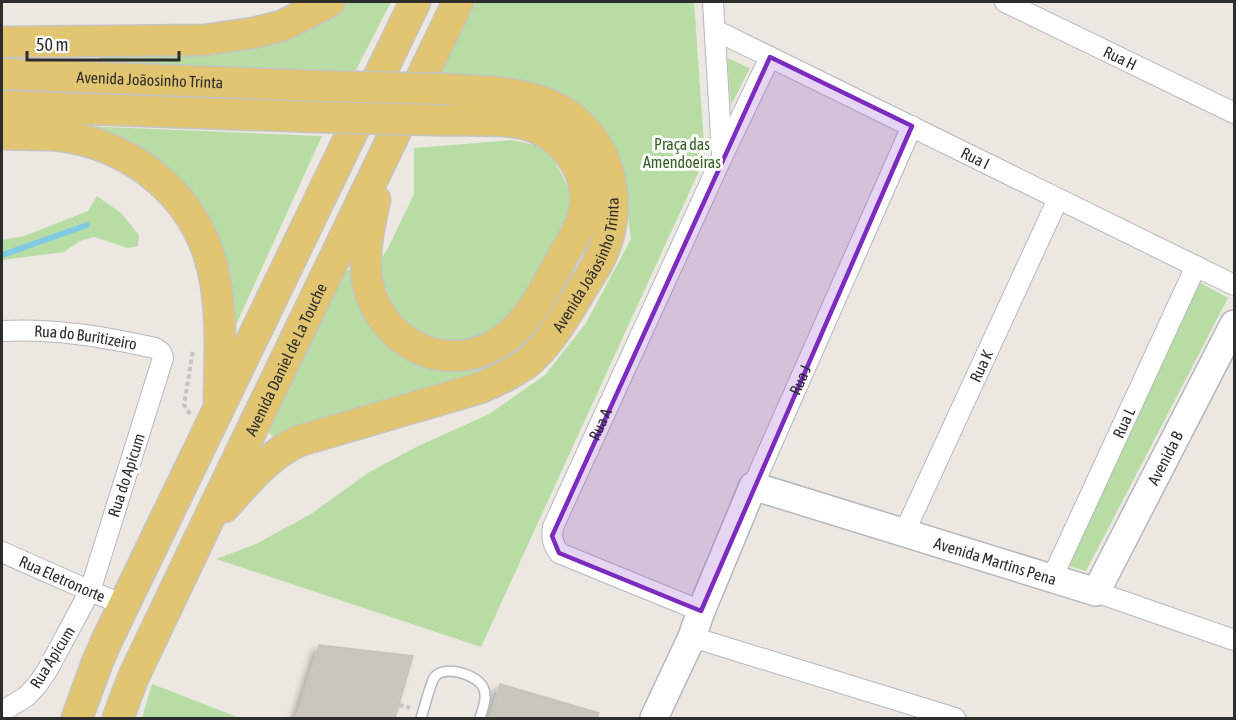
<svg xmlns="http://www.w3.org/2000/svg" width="1236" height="720" viewBox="0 0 1236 720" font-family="'Asap Condensed',sans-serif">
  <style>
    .green { fill: #b8dda4 }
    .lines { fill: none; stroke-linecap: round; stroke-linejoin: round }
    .stream { stroke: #80cae2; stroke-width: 6 }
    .building { fill: #c9c5bf; stroke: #c8c3ba; stroke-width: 1.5; filter: url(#shadow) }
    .lane-casing { stroke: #b4b7bf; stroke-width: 12 }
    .street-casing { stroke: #b4b7bf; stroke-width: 22 }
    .secondary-casing { stroke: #b4b7bf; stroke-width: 30 }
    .primary-casing { stroke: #c4c4c4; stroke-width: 33 }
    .path { stroke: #c4c4c4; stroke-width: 4; stroke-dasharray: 4.5 3; stroke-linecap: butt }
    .lane { stroke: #fff; stroke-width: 9 }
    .street { stroke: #fff; stroke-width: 20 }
    .secondary { stroke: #fff; stroke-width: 27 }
    .primary { stroke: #e2c570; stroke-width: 30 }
    .primary-bridge-casing { stroke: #c4c4c4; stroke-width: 33; stroke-linecap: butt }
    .primary-bridge { stroke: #e2c570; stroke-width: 30 }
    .marked { fill: #7b2cbf; fill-opacity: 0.2; stroke: #7b2cbf; stroke-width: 4.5; stroke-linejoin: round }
    .labels { text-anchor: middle; stroke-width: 6; stroke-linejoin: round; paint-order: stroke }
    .street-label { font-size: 16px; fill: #2d2d2d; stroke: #fff }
    .park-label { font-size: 16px; fill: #326323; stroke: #fff }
  </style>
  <defs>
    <filter id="shadow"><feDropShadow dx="-5.5" dy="5.5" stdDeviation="3" flood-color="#0004"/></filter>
  </defs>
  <rect width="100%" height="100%" fill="#ede7e1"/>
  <path class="green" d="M349 2H391L356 70 99 73V51L322 18Z
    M469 2H694L705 158 481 647 216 559 256 544 311 514 368 473 416 447 489 414 545 375 586 323 631 239 620 157 572 106 429 81Z
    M727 58 750 68 731 105Z
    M82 126 322 136 236 325 224 266 185 189 164 165 141 148Z
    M512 140 540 146 553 158 563 177 570 193 571 211 520 308 477 341H431L412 329 394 307 384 283 381 259 389 246 414 194V148Z
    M97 196 121 213 139 235 138 246 128 248 94 237 80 241 64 252 2 260V240L24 236 88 211Z
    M346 270H354L395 347 507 349 515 359 496 370 277 441 267 430Z
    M1199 282 1228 298 1086 571 1069 566Z
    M152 684 240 718H142Z"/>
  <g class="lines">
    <path class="stream" d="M2 254H5L87 225"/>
  </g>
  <path class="building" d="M319 645 413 656 395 718H296Z
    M500 684 599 713 597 718H490Z"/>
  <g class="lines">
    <defs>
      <path id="lane" d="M421 718C424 709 430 685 434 678 443 664 476 674 483 687 488 697 483 708 480 718"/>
      <g id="street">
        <path d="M713 2 722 154"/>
        <path id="s1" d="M1005 2 1234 113"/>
        <path id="s2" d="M715 30 1234 285"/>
        <path id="s3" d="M2 331C54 328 104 337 155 348L161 352 163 358 90 591 48 669 38 684 27 696 11 706 2 711"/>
        <path id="s4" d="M753 486 912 126"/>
        <path id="s5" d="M904 533 1058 199"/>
        <path id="s6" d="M2 552 90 591 124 605"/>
        <path id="s7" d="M1052 578 1196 266"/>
        <path d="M1096 592 1234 640"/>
        <path id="s8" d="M701 611 559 553C553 544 551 538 553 527L722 157 770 57"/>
        <path d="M692 637 955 718"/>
      </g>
      <g id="secondary">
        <path id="s9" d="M654 718 692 637 701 611 753 486 1096 592 1234 324"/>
      </g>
      <g id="primary">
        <path d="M2 42 204 40 253 33 282 26 329 2"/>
        <path id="s10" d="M2 74 320 86"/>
        <path d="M2 106 315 117"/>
        <path d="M2 134C21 135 41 134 61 136 91 139 124 153 148 171 227 230 221 310 219 399"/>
        <path d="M375 200C369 228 362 257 368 285 382 343 443 374 495 345 525 328 541 296 557 267 564 253 575 238 581 223 599 176 560 126 513 122 487 119 461 121 435 120"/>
        <path id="s11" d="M224 507C247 482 268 455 299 441L480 388C496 381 514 373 528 362 549 344 563 320 577 297 586 281 598 266 604 249 624 200 609 137 560 110 525 90 484 92 445 89"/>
        <path d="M77 718 97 663 107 640 415 2"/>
        <path id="s12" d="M118 718 133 678 204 529 458 2"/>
      </g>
    </defs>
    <use href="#lane" class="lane-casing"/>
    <use href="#street" class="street-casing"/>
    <use href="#secondary" class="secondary-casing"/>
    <use href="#primary" class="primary-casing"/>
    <path class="path" d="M190 414 184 405 193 350
      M399 705 410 708"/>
    <use href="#lane" class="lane"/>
    <use href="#street" class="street"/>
    <use href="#secondary" class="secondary"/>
    <use href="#primary" class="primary"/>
    <defs>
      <path id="primary-bridge" d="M320 86 445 89
        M315 117 435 120"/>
    </defs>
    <use href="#primary-bridge" class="primary-bridge-casing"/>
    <use href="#primary-bridge" class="primary-bridge"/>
  </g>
  <path class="marked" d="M770 57 912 126 701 611 559 553 552 536Z"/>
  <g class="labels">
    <g class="street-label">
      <text dy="6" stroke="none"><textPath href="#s1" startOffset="128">Rua H</textPath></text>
      <text dy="6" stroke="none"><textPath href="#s10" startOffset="148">Avenida Joãosinho Trinta</textPath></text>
      <text dy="6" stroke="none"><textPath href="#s2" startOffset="290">Rua I</textPath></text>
      <text dy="6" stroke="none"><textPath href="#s11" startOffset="460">Avenida Joãosinho Trinta</textPath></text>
      <text dy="6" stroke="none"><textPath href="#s3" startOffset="84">Rua do Buritizeiro</textPath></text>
      <text dy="6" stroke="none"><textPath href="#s12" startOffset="396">Avenida Daniel de La Touche</textPath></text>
      <text dy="6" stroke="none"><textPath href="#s5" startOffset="184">Rua K</textPath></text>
      <text dy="6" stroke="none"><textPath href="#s4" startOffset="116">Rua J</textPath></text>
      <text dy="6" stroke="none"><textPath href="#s7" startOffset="171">Rua L</textPath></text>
      <text dy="6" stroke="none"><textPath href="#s8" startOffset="294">Rua A</textPath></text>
      <text dy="6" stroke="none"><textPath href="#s9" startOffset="762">Avenida B</textPath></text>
      <text transform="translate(126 475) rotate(-72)" y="6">Rua do Apicum</text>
      <text dy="6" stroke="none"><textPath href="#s9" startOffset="506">Avenida Martins Pena</textPath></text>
      <text dy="6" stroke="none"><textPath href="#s6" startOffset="66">Rua Eletronorte</textPath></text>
      <text transform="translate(52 657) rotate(-58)" y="6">Rua Apicum</text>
    </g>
    <g class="park-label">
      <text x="682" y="150">Praça das<tspan x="682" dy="18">Amendoeiras</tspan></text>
    </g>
  </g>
  <rect width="1236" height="720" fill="none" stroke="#2d2d2d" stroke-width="6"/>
  <path d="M27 51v9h152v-9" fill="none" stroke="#2d2d2d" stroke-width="3"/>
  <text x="36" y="51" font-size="18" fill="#2d2d2d" stroke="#ffffff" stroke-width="4.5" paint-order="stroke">50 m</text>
</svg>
